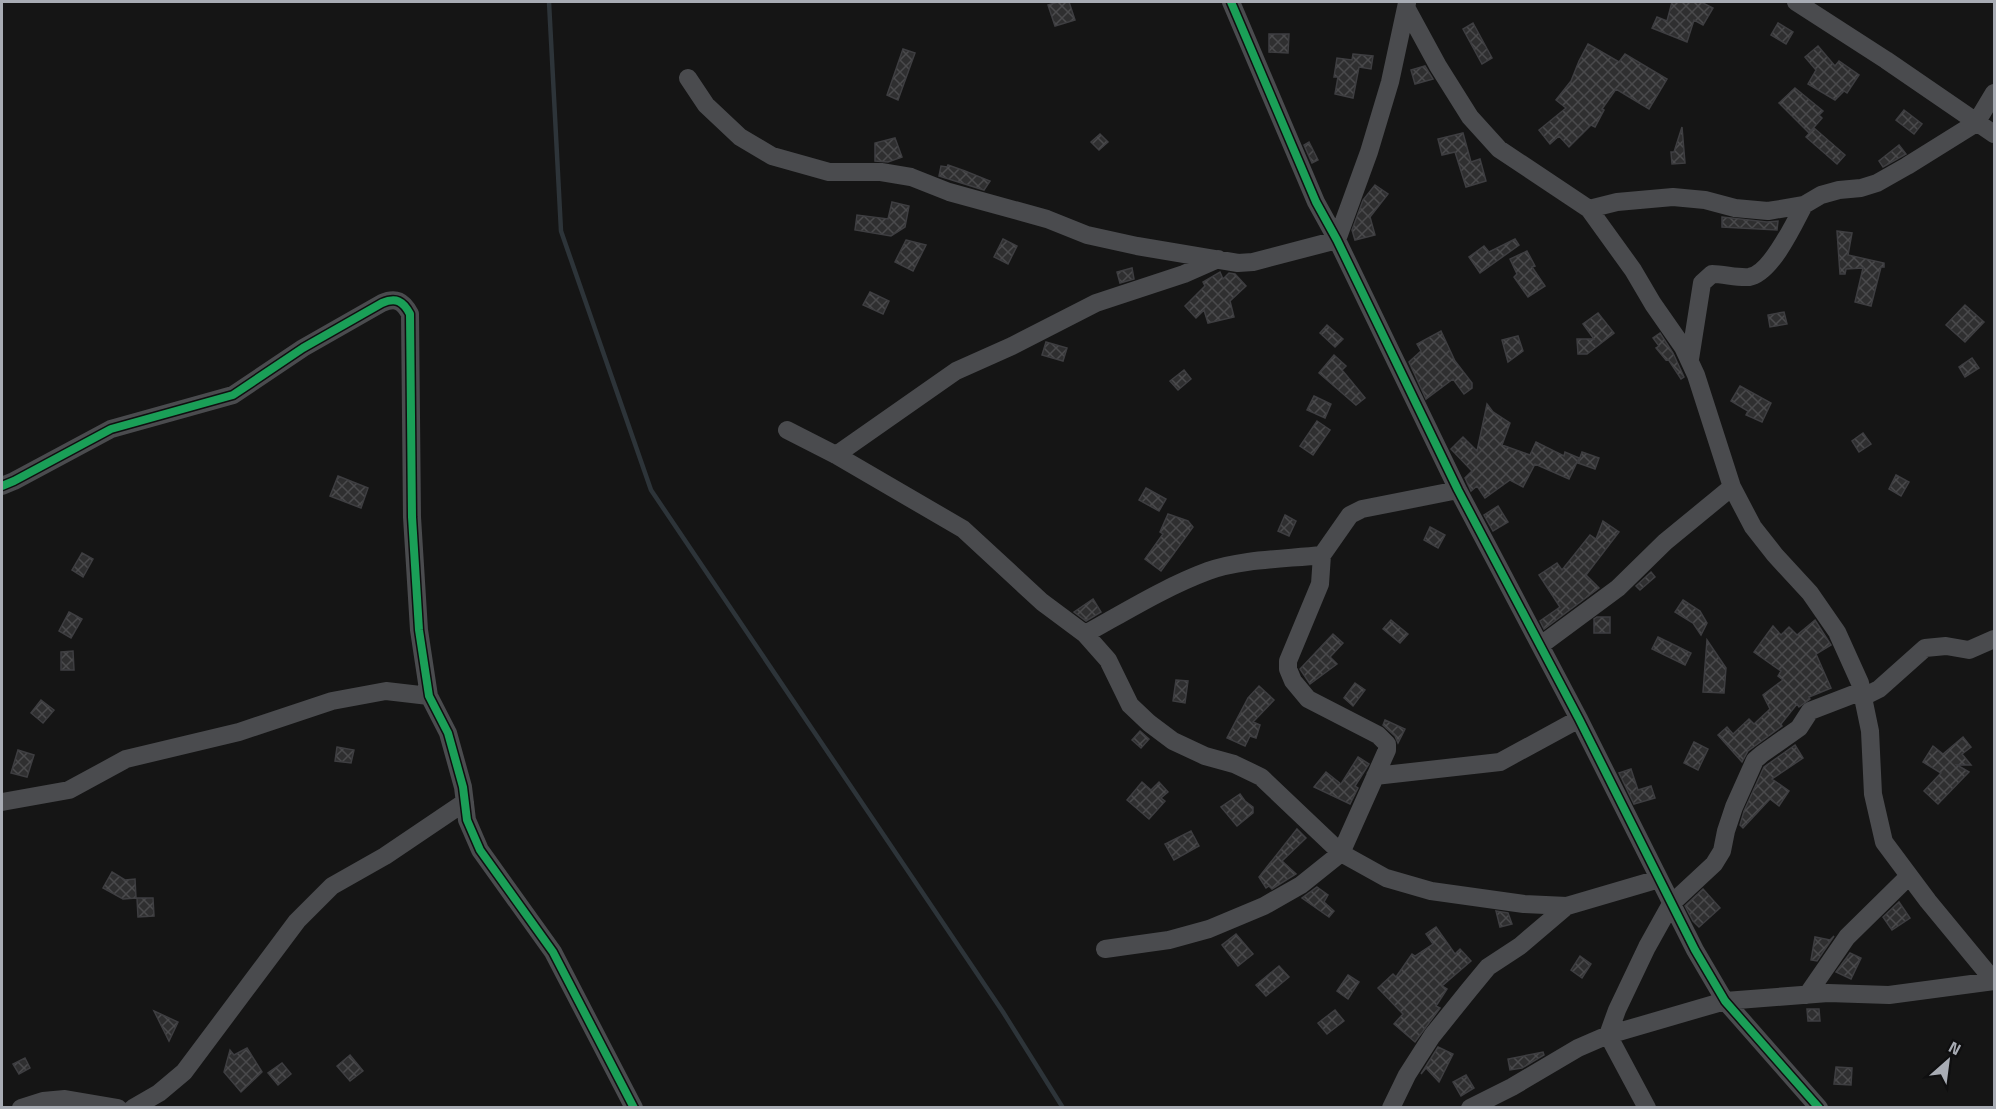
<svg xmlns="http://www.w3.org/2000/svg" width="1996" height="1109" viewBox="0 0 1996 1109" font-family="'Titillium Web',sans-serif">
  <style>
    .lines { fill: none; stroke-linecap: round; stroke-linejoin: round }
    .stream { stroke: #2d3439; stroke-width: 4.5 }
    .building { fill: url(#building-cross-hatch); stroke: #3e3e41; stroke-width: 1.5 }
    .minor { stroke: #4a4b4e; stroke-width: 18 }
    .cycleway-casing { stroke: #0f0f10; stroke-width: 11 }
    .cycleway { stroke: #1a9f57; stroke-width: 8 }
  </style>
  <defs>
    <pattern id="building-cross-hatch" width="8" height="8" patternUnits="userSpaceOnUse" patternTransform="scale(1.5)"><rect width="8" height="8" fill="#2f2f30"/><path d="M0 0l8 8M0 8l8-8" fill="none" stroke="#4a4a4c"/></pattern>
  </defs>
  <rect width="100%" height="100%" fill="#151515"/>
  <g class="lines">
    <path class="stream" d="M549 2 561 231 651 490 1003 1012 1063 1108"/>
  </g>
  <path class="building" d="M1058 2H1069L1075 20 1055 26 1048 5Z
    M1672 2H1701L1713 8 1703 25 1694 20 1687 42 1652 28 1657 17 1667 21Z
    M1473 23 1492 58 1482 64 1463 29Z
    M1778 23 1793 32 1786 44 1771 35Z
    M1269 34H1289L1288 53 1269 52Z
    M1588 44 1619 62 1625 54 1667 79 1649 109 1616 89 1602 109 1604 110 1595 127 1591 125 1569 147 1559 136 1550 144 1539 130 1566 108 1556 100 1571 81 1579 61Z
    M1818 46 1835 66 1839 61 1859 75 1847 93 1844 91 1835 100 1808 84 1816 70 1805 57Z
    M903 49 915 53 898 100 887 95Z
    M1353 54 1373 56 1371 69 1359 67 1353 98 1335 94 1338 77H1334L1337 58 1352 60Z
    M1425 66 1433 79 1415 84 1411 70Z
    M1795 88 1823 111 1819 115 1822 118 1809 133 1779 103Z
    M1904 110 1922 124 1914 134 1896 120Z
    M1682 127 1685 163 1672 164 1671 152H1674Z
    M1814 128 1845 155 1837 164 1806 137Z
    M1463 133 1471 162 1480 159 1486 181 1466 187 1455 152 1442 155 1438 139Z
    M1100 134 1108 142 1099 150 1091 142Z
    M895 138 902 157 888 162 875 161V143Z
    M1309 142 1318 160 1312 163 1304 145Z
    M1899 145 1906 154 1883 167 1879 161Z
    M948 165 965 171 990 181 984 190 939 176 941 166 947 167Z
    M1375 185 1388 194 1370 217 1375 235 1355 240 1352 230 1363 200Z
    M892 202 909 206 905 227 891 236 855 230 857 215 888 219Z
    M1722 217 1767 222 1778 221 1777 230 1722 227Z
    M1837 231 1852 233 1848 255 1884 263V267H1881L1871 306 1855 302 1863 268 1846 269 1845 274H1840Z
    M1003 239 1017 246 1008 264 994 257Z
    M1515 239 1519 245 1480 273 1469 257 1484 246 1489 252Z
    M906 240 926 245 913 271 895 262Z
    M1527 251 1535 266 1532 267 1545 286 1528 297 1514 277 1517 274 1510 259Z
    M1132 268 1134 279 1120 283 1117 272Z
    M1220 272 1223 279 1229 273 1235 274 1246 286 1230 301 1234 317 1208 323 1204 310 1196 318 1185 306 1205 286 1203 282Z
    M870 292 889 301 883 314 863 305Z
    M1965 305 1984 322 1965 342 1946 325Z
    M1784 312 1787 324 1770 327 1768 315Z
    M1598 313 1614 333 1587 354H1578L1577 339H1594L1583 324Z
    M1327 325 1343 339 1335 347 1320 333Z
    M1441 331 1455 361 1472 383V388L1464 394 1453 379 1426 399 1409 362 1421 351 1417 344Z
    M1660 333 1673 353 1684 377 1681 379 1668 359 1666 360 1656 348 1659 346 1653 338Z
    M1518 336 1523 351 1508 362 1502 340Z
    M1046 342 1067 348 1063 361 1042 355Z
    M1334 355 1346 366 1342 370 1365 398 1356 405 1319 373Z
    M1972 358 1979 368 1965 377 1959 367Z
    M1184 370 1191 379 1178 390 1170 381Z
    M1740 386 1771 403 1762 422 1746 415 1748 411 1731 401Z
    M1314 396 1331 404 1325 418 1307 410Z
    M1487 404 1493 412 1510 423 1502 445 1530 455 1536 442 1564 456 1565 452 1579 458 1569 479 1535 464 1523 487 1510 480 1485 498 1477 486 1471 491 1465 478 1472 471 1451 449 1463 437 1477 451Z
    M1317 421 1330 430 1313 455 1300 446Z
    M1863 433 1871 444 1859 452 1852 441Z
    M1582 452 1599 458 1595 469 1578 463Z
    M1896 475 1909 482 1901 496 1889 489Z
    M338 476 368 488 361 508 330 496Z
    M1146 488 1166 499 1159 511 1139 500Z
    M1498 506 1508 522 1493 531 1484 515Z
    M1168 514 1188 521 1193 527 1161 571 1145 559 1163 534 1160 532Z
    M1285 515 1296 521 1289 536 1278 531Z
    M1603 521 1619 532 1586 575 1599 588 1544 629 1540 621 1560 607 1539 575 1557 563 1562 570 1590 535 1596 539Z
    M1430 527 1445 535 1438 548 1424 540Z
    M82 553 93 559 83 577 72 570Z
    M1651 572 1655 577 1640 590 1636 586Z
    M1093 599 1101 612 1086 621 1074 612Z
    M1683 600 1700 611 1707 623 1701 635 1693 623 1675 612Z
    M69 612 82 619 71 638 59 631Z
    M1597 617H1610V633H1594V619Z
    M1391 620 1408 634 1400 643 1383 629Z
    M1815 620 1831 645 1816 654 1831 688 1809 697 1810 699 1799 707 1797 704 1781 724 1782 726 1748 751 1742 762 1718 735 1727 727 1733 734 1749 719 1754 724 1770 709 1763 695 1783 680 1778 676 1781 671 1754 652 1773 626 1781 635 1789 627 1797 635Z
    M1333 634 1343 643 1330 657 1337 664 1310 684 1300 669Z
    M1658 637 1691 653 1685 665 1652 649Z
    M1707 640 1726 668 1724 693 1703 692Z
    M73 651 74 670H61V652Z
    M1176 680 1188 681 1185 703 1173 701Z
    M1355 683 1365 690 1353 706 1344 698Z
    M1259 686 1274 700 1253 722 1260 725 1256 738 1250 736 1245 746 1227 738 1248 698Z
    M41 700 54 710 43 723 31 713Z
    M1385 720 1405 729 1398 743 1395 736 1383 725Z
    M1140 731 1149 739 1141 748 1132 740Z
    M1963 737 1971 747 1962 754 1971 765H1957L1969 772 1938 804 1924 791 1941 773 1923 762 1933 746 1943 754Z
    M1694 742 1708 749 1698 770 1684 763Z
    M1795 745 1803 758 1772 779 1789 791 1779 806 1770 799 1743 828 1740 825 1744 811 1764 767Z
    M337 747 354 750 351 763 335 761Z
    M18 750 34 755 27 777 11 773Z
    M1358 757 1369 764 1355 786 1358 788 1350 804 1314 787 1326 772 1341 784Z
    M1631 769 1638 790 1651 786 1655 798 1634 804 1619 773Z
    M1142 782 1151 790 1159 782 1168 792 1161 798 1165 801 1149 819 1127 800Z
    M1240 794 1245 801 1253 807V813L1237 826 1221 807Z
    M1297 829 1306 838 1282 861 1296 874 1272 889 1269 886 1266 888 1259 877Z
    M1191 831 1199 846 1174 860 1165 844Z
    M112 872 125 880 135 879 136 898 123 899 103 888Z
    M1317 887 1328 895 1324 902 1334 911 1329 917 1302 898Z
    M1703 889 1720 908 1699 927 1693 921 1685 906Z
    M137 898H153L154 916 138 917Z
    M1899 902 1910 918 1892 930 1883 917Z
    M1496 911 1508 913 1512 924 1500 927Z
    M1436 927 1455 954 1460 949 1471 961 1442 986 1447 989 1436 1006 1440 1008 1415 1042 1394 1024 1403 1014 1378 988 1393 974 1396 977 1412 954 1415 956 1433 944 1426 934Z
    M1236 934 1253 954 1238 966 1222 945Z
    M1834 936 1817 961 1811 960 1815 937 1830 940Z
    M1850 953 1861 958 1851 979 1836 972Z
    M1580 956 1591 964 1582 978 1571 970Z
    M1279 966 1289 977 1266 996 1256 985Z
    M1348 975 1359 982 1348 999 1337 991Z
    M1807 1009H1819L1820 1021H1808Z
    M1335 1010 1344 1021 1327 1034 1318 1023Z
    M154 1011 178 1022 169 1041Z
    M1438 1047 1453 1054 1439 1082 1426 1068 1421 1074Z
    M247 1048 262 1072 241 1092 224 1072 230 1050 234 1055Z
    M1543 1052 1544 1055 1522 1068 1510 1070 1508 1059Z
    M350 1055 363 1071 350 1081 337 1066Z
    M25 1058 30 1068 19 1074 13 1064Z
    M282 1063 291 1074 278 1085 268 1073Z
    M1836 1067 1852 1068 1851 1085 1834 1084Z
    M1466 1075 1474 1088 1461 1096 1453 1082Z"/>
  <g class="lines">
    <path class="minor" d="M1231 2 1316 202 1337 240 1458 490 1579 719 1695 950 1725 1001 1819 1108
      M1796 2 1886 60 1994 134
      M1407 9 1438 66 1470 117 1499 149 1589 209 1633 270 1653 304 1683 347 1696 375 1732 487 1753 527 1775 555 1810 593 1837 632 1860 683 1870 731 1873 794 1884 842 1928 901 1994 981
      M688 78 706 105 740 137 772 156 829 172H881L911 177 949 192 1047 219 1087 235 1137 246 1238 263 1253 262 1337 240 1369 152 1390 82 1407 3
      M1589 209 1617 202 1673 197 1705 200 1735 208 1768 211 1804 205 1821 195 1839 190 1861 188 1877 183 1907 166 1976 123 1994 93
      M1690 359 1702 283 1712 274C1724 274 1737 278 1749 277 1771 274 1794 224 1804 205
      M787 430 836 455 963 529 1042 602 1085 634 1108 660 1130 705 1149 723 1173 741 1205 756 1234 764 1261 777 1341 853 1386 878 1431 891 1524 904 1567 906 1659 879
      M836 455 956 371 1012 346 1096 303 1184 274 1218 259
      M2 486 14 481 111 429 233 395 303 348 382 303C396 297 403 301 410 314L412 517 419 630 429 696 448 733 463 787 467 820 480 850 553 952 634 1108
      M1085 634C1125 612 1165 587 1208 571 1241 559 1286 559 1322 555
      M1541 645 1618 588 1665 542 1732 487
      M1863 697 1879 689 1925 648 1946 646 1969 650 1994 639
      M1375 776 1500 762 1579 719
      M2 802 69 790 126 759 239 732 332 701 386 691 429 696
      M1105 949 1169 940 1209 929 1264 906 1301 885 1341 853 1387 750V744L1378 735 1308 699 1293 681 1288 669V661L1320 584 1322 555 1350 515 1362 509 1458 490
      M1807 995 1847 937 1909 876
      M21 1108 43 1101 65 1099 118 1108
      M133 1108 159 1093 184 1072 297 921 332 886 385 856 465 802
      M1391 1108 1407 1075 1432 1036 1469 990 1488 967 1520 946 1567 906
      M1470 1108 1512 1087 1578 1048 1608 1035 1725 1001 1828 993 1889 995 1994 981
      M1647 1108 1608 1035 1617 1010 1647 947 1671 904 1714 864 1722 851 1726 831 1734 807 1755 760 1762 754 1799 728 1810 711 1862 691"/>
    <defs>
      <path id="cycleway" d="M1231 2 1316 202 1337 240 1458 490 1579 719 1695 950 1725 1001 1819 1108
        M2 486 14 481 111 429 233 395 303 348 382 303C396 297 403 301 410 314L412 517 419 630 429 696 448 733 463 787 467 820 480 850 553 952 634 1108"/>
    </defs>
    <use href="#cycleway" class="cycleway-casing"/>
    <use href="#cycleway" class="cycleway"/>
  </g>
  <rect width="1996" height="1109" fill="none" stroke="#a8acb4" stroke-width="6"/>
  <g transform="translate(1948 1061) rotate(28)" stroke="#0f0f10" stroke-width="4.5" paint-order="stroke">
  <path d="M0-4.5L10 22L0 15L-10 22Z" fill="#a8acb4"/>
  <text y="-9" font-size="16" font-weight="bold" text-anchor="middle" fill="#a8acb4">N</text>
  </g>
</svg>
